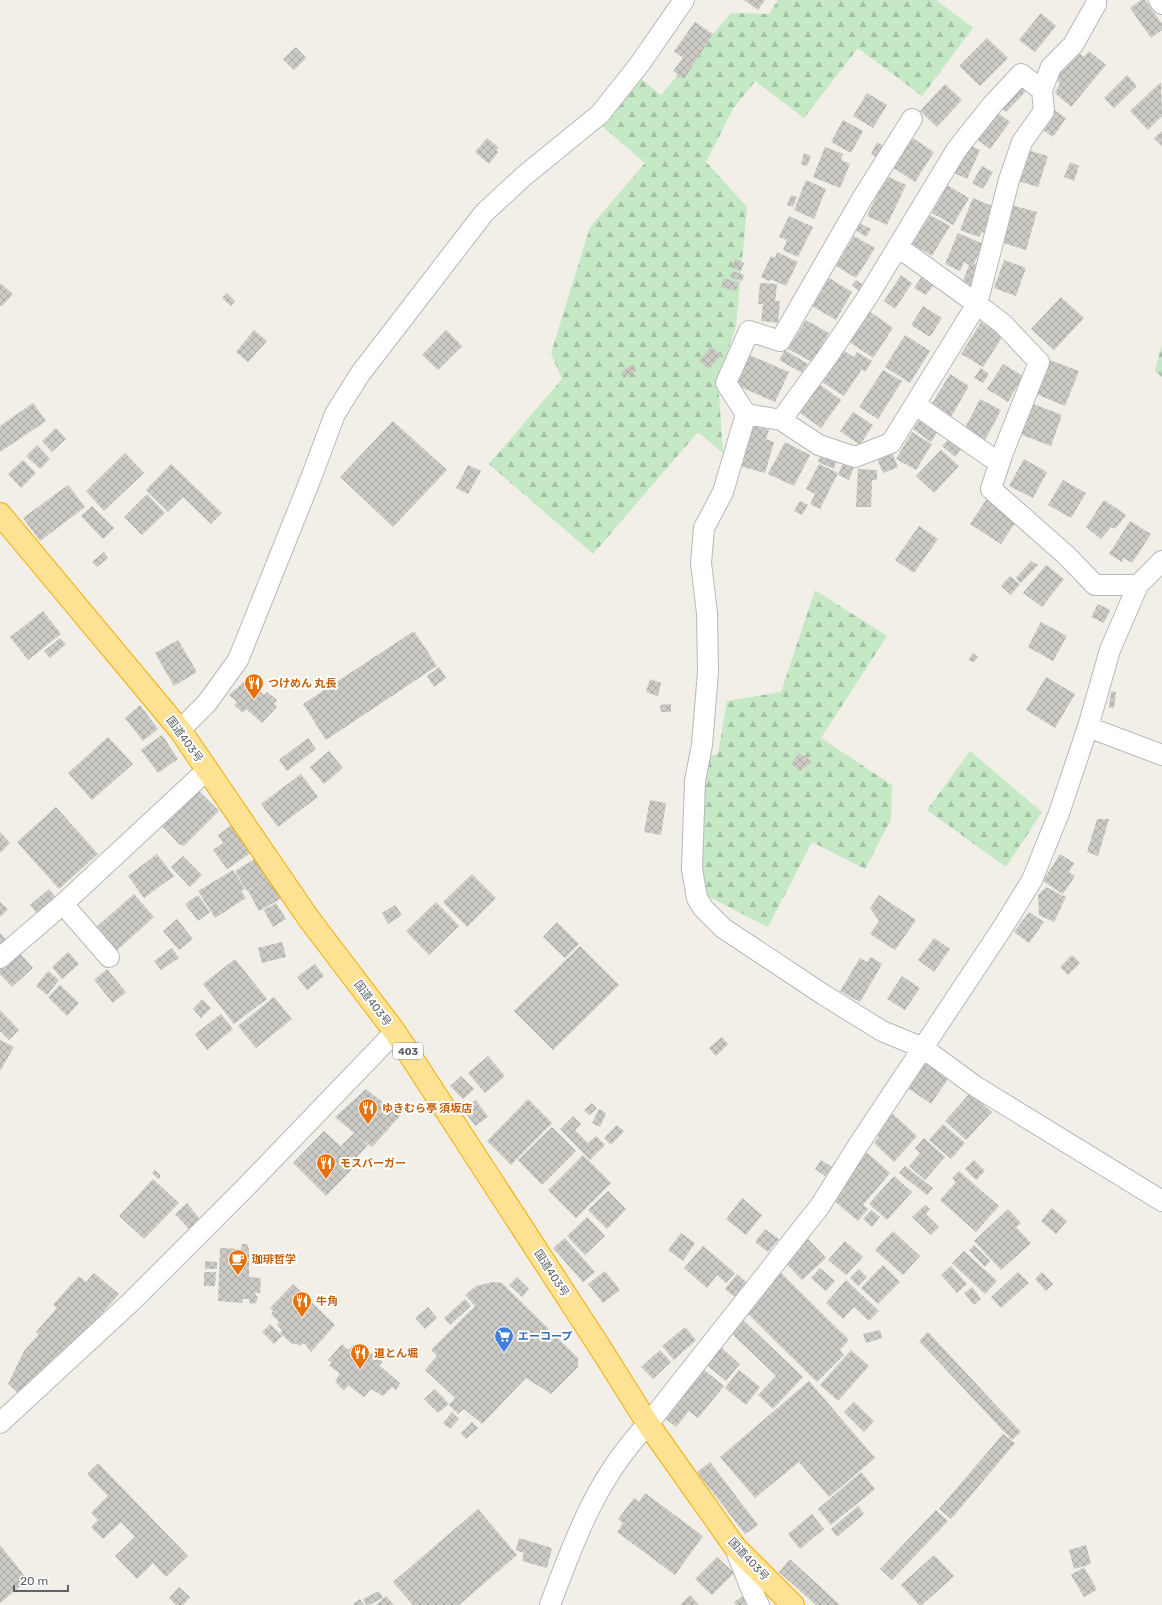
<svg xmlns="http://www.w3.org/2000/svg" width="1162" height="1605" viewBox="0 0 1162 1605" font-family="Rubik,'Noto Sans JP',sans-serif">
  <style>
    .forest { fill: url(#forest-firs) }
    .building { fill: url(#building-cross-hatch) }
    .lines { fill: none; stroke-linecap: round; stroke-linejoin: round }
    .street-casing { stroke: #b5b8bc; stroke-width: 22 }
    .highway-casing { stroke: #f9ab00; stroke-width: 24 }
    .street { stroke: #fff; stroke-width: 20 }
    .highway { stroke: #fde293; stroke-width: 22 }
    .labels { text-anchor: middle; stroke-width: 4; stroke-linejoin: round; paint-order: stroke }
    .shield { fill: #fff; stroke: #8f9295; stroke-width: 1 }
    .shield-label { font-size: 10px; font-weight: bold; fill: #5f6368 }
    .food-label { font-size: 11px; font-weight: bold; fill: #c56008; stroke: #fff; text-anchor: start }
    .street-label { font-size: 11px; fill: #5f6368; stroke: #fff }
    .shop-label { font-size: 11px; font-weight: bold; fill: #366cbe; stroke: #fff; text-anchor: start }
  </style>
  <defs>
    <pattern id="forest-firs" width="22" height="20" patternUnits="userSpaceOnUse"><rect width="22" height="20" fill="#c5e8c5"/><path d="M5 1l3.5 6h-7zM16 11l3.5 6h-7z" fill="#a3c0a4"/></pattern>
    <pattern id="building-cross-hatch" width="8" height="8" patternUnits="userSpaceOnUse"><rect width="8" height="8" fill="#cccac5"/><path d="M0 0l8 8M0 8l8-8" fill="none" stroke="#a9a8a4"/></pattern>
  </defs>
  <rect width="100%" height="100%" fill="#f1efe8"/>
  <path class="forest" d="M778 0H936L973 28 922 96 858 48 804 118 755 81 733 109 706 162 747 207 736 326 718 380 723 453 698 432 593 554 489 464 562 379 551 353 590 227 645 163 595 120 635 74 661 95 731 13 769 14Z
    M1162 344V377L1155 371Z
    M815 590 887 636 821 738 892 785 891 819 865 869 812 842 768 927 688 886 706 757 718 754 727 701 781 692Z
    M970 751 1042 812 1006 867 927 810Z"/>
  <path class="building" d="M744 0H765L758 10Z
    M1141 0H1145L1162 24V30L1151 38 1130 8Z
    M1041 13 1056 26 1035 52 1019 40Z
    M695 22 713 34 684 79 673 71 683 58 674 51Z
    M987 38 1008 58 980 86 959 66Z
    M296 47 306 58 294 70 283 59Z
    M1074 48 1084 57 1089 51 1106 65 1071 107 1055 93 1060 83 1051 75Z
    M1127 75 1137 86 1114 108 1104 98Z
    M1161 82 1162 116 1148 130 1130 111Z
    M1019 83 1026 91 1006 112 998 105Z
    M945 84 962 100 937 127 920 111Z
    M867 93 887 105 873 128 853 116Z
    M1050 107 1066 118 1053 137 1037 126Z
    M994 110 1010 122 990 149 974 137Z
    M843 120 863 131 851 153 831 142Z
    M1162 131V146L1154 138Z
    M911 137 934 152 915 182 892 167Z
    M487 138 499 148 496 150 498 152 489 164 475 152Z
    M877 142 884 147 878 158 871 154Z
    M965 143 980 150 967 179 952 172Z
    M825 147 843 154 841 160 850 164 840 188 813 177Z
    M1027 150 1048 156 1038 187 1018 181Z
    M804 153 811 156 807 166 801 164Z
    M1070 162 1079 166 1074 181 1064 177Z
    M982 166 993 172 983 189 972 183Z
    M886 176 906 185 887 225 867 216Z
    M806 180 826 189 814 219 794 210Z
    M947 185 969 198 953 225 932 213Z
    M791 195 797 197 793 207 787 205Z
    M973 198 992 206 991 209 995 210 988 234 982 232 979 237 960 230Z
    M1010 205 1037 212 1026 250 1000 242Z
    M930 215 950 226 932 256 912 244Z
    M789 216 813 227 798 257 783 250 787 240 779 237Z
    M859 223 871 229 866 237 855 230Z
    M958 233 983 244 974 264 982 267 974 291 961 286 969 265 964 262 960 271 945 264Z
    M854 236 875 248 856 278 836 266Z
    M777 252 798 262 786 286 770 279 769 281 761 277 771 256 775 258Z
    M735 259 744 263 741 271 732 268Z
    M1004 260 1026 268 1016 296 994 288Z
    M732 271 744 275 742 281 730 277Z
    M924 273 936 282 926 295 914 288Z
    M901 275 912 283 895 309 884 301Z
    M724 278 739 283 736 291 721 287Z
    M829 278 852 292 836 320 812 306Z
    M856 280 867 288 863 294 852 285Z
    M0 283 13 294 2 306 0 305Z
    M760 283 777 284 775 301H780L778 323 761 321 763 304H758Z
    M227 293 235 301 231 306 222 298Z
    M1061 297 1084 318 1054 350 1031 329Z
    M923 306 942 318 930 337 911 325Z
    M869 311 893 328 873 358 848 341Z
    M806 320 829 333 812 362 788 349Z
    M981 322 1003 336 983 367 961 354Z
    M254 330 267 341 248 362 236 352Z
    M446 330 462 346 438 370 422 355Z
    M905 335 930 351 910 383 885 367Z
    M711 347 721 355 709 369 699 361Z
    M785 350 808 364 802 373 779 360Z
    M843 350 854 357 857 352 872 361 865 372 862 369 844 396 822 382Z
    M747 354 789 372 775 402 734 384Z
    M1050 360 1079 371 1065 406 1036 394Z
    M633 364 637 370 624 378 621 372Z
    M1003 364 1023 376 1008 402 987 389Z
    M981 368 989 374 983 383 974 378Z
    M883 370 902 381 878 419 859 407Z
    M950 374 969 386 951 417 931 405Z
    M819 384 841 400 821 428 799 412Z
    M980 399 1001 410 985 440 964 430Z
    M1028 402 1062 415 1051 446 1017 433Z
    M33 403 46 421 0 452V426Z
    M853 412 873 425 860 445 840 431Z
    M920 419 938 431 931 442 913 429Z
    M393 421 447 470 393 527 340 477Z
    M752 425 769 430 766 439 774 442 765 473 740 466Z
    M56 428 66 439 52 452 42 441Z
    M912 432 932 444 916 470 896 459Z
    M950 438 962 449 955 457 942 446Z
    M785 442 810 455 794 486 768 474Z
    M37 445 50 459 40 469 26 456Z
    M891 450 898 467 883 473 876 456Z
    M941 450 959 466 934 493 916 476Z
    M823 451 838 458 834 469 818 462Z
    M125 453 144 473 104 511 86 491Z
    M1024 459 1047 472 1033 498 1009 486Z
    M23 460 36 473 21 488 8 474Z
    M844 461 855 465 849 480 838 475Z
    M171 464 222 513 211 524 183 497 168 512 146 490Z
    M819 464 838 473 820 509 810 504 815 494 806 489Z
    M468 465 481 471 468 494 456 488Z
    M858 469 877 470V480H872L871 507H856Z
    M1063 480 1086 493 1071 518 1048 505Z
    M68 485 85 507 40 541 23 518Z
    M147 494 165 513 142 535 124 517Z
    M988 497 1019 517 1001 544 970 524Z
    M1104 500 1126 515 1115 529 1111 527 1101 539 1086 527Z
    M800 501 808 505 802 515 794 511Z
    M92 506 114 528 103 539 81 516Z
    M1130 521 1151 534 1132 563 1124 558 1122 562 1109 554Z
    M919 526 938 539 914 573 895 560Z
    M104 552 108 558 97 567 92 562Z
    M1031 561 1038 565 1021 583 1016 578Z
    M1046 565 1064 579 1042 607 1023 593Z
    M1010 576 1020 584 1011 595 1001 586Z
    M1098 604 1110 610 1104 623 1091 617Z
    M43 611 61 634 28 660 10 637Z
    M1041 622 1067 636 1053 661 1028 647Z
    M414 631 437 666 326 740 303 704Z
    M60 638 66 644 50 658 44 651Z
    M178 640 197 672 174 686 155 653Z
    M973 653 978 657 974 662 968 660Z
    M439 667 446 678 434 687 427 676Z
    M1046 677 1075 694 1055 728 1026 710Z
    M247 679 264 695 267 692 277 700 274 704 277 707 262 723 246 709 243 713 234 705 237 702 229 695Z
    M650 679 661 683 658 696 646 692Z
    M1111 691 1116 692 1114 708H1109Z
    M671 704V712H661L660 705Z
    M140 705 158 729 143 741 125 718Z
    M162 735 178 759 158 773 141 750Z
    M108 737 133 764 92 800 68 773Z
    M308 738 316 749 287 771 279 760Z
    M329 751 343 768 324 784 310 767Z
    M799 753 812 762 800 771 791 764Z
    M301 774 318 797 278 827 261 804Z
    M196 788 219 811 184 846 179 844 160 824Z
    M650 800 666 803 661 835 644 832Z
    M56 807 98 854 59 889 17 842Z
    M1097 819H1109L1098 856 1087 852Z
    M233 824 252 852 227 869 213 850 223 843 218 835Z
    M0 832 10 843 0 853Z
    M157 854 174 876 144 898 128 876Z
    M1060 854 1074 863 1069 872 1075 876 1063 894 1043 881Z
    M183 856 202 875 190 887 171 867Z
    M258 857 270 878 247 891 235 871Z
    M233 870 245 889 241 891 246 898 215 918 198 891Z
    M472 874 496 898 467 927 443 902Z
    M270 878 282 898 259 911 248 891Z
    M1046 887 1066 897 1054 922 1039 915 1038 895Z
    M49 889 58 900 39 916 30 905Z
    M134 894 154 917 114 953 93 930Z
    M198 895 210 912 198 921 185 904Z
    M879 895 916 920 895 950 870 934 879 921 870 908Z
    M0 902 8 909 0 917Z
    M436 902 459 926 429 955 406 931Z
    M276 903 286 919 273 927 264 910Z
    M395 905 402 915 388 924 382 913Z
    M1029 912 1044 922 1029 943 1014 932Z
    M177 919 193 939 179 950 163 931Z
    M557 922 579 944 565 958 543 937Z
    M0 933 7 940 0 948Z
    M934 938 950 949 934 972 918 960Z
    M282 942 286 957 262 963 258 948Z
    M580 946 619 985 553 1050 514 1011Z
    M172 948 179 958 161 970 154 961Z
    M19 952 33 968 12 987 0 974V969Z
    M68 952 79 964 62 979 52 967Z
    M1072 955 1080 963 1068 975 1060 967Z
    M871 957 882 964 860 1002 840 991 860 958 867 962Z
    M235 959 267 999 234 1024 203 984Z
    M315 964 324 976 307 990 297 977Z
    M107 969 126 992 113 1003 94 980Z
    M48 971 59 980 47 995 36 986Z
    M902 976 920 988 905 1010 887 999Z
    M60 985 79 1003 67 1016 48 997Z
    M274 997 292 1019 256 1048 238 1026Z
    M202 999 211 1008 201 1018 193 1009Z
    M0 1010 19 1030 9 1040 0 1031Z
    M221 1014 233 1029 207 1050 195 1034Z
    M722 1037 728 1044 716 1056 709 1048Z
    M0 1040 14 1047 0 1071Z
    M488 1056 505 1076 485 1093 468 1073Z
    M927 1060 950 1076 931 1104 908 1088Z
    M461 1076 474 1089 463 1099 450 1086Z
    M366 1089 400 1116 372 1147 358 1136 368 1145 355 1159 358 1163 326 1196 293 1163 324 1131 350 1155 341 1146 354 1133 335 1117Z
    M970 1093 992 1112 966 1140 945 1121Z
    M528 1099 552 1123 511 1165 487 1141Z
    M476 1100 488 1117 475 1126 463 1109Z
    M592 1103 597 1109 589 1115 584 1110Z
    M599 1109 606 1113 600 1127 592 1123Z
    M893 1114 917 1136 894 1162 874 1143 879 1137 875 1134Z
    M573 1116 581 1124 575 1130 588 1143 596 1136 605 1145 590 1160 560 1129Z
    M943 1124 965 1143 951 1159 929 1140Z
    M617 1125 624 1131 611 1145 604 1138Z
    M552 1127 576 1151 542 1185 518 1160Z
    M924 1138 945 1157 925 1180 909 1166 920 1153 915 1148Z
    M865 1151 890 1173 863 1205 868 1209 858 1221 832 1199Z
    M583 1155 611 1183 576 1218 548 1190Z
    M821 1160 832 1167 825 1176 815 1169Z
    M974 1160 985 1171 976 1180 965 1169Z
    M905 1166 933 1188 927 1195 899 1173Z
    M155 1170 161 1176 158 1179 152 1173Z
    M959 1171 999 1206 976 1232 940 1200 956 1182 952 1178Z
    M894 1176 912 1192 887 1220 869 1204Z
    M153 1179 179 1203 144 1239 119 1216Z
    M608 1191 626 1209 607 1229 588 1210Z
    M742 1198 762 1215 746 1235 726 1219Z
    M187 1203 199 1218 189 1229 175 1214Z
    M925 1205 930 1209 926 1214 939 1227 931 1235 912 1217Z
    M1052 1208 1067 1221 1056 1234 1041 1221Z
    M1008 1209 1021 1223 1016 1227 1031 1243 1001 1270 974 1241Z
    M871 1210 880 1217 872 1227 863 1219Z
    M587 1217 605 1236 585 1255 567 1236Z
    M765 1229 779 1239 768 1252 755 1242Z
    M893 1231 920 1256 903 1275 875 1250Z
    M681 1233 695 1243 683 1261 668 1250Z
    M565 1238 595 1272 583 1282 553 1248Z
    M808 1239 826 1258 802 1280 784 1261Z
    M845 1241 863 1257 846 1275 828 1260Z
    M242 1244H247L249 1249V1277L261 1278 260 1293H254L258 1298 256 1303 250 1304 249 1299H243L242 1303 218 1301 220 1248 241 1249Z
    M974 1245 990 1261 985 1267 969 1250Z
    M703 1246 735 1273 726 1283 717 1275 707 1288 684 1268Z
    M964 1251 997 1281 985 1294 952 1263Z
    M205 1261 217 1262V1269H205Z
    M883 1265 900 1282 878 1304 861 1288Z
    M951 1266 967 1284 957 1293 941 1275Z
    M820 1268 835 1281 826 1291 811 1278Z
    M859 1269 867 1277 858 1286 850 1278Z
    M605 1271 620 1290 603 1303 588 1284Z
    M204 1272H216L215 1286H204Z
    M1018 1272 1029 1283 1001 1308 991 1297Z
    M1042 1272 1053 1284 1046 1291 1035 1279Z
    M94 1273 119 1294 65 1356 19 1394 8 1384 24 1351 39 1334 36 1332 57 1308 53 1305 79 1276 86 1282Z
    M781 1273 849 1340 840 1350 844 1355 817 1382 744 1310Z
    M737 1274 747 1283 735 1297 725 1289Z
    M517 1277 529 1289 522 1297 509 1285Z
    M846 1280 879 1311 869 1321 854 1307 843 1319 826 1303Z
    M494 1282 502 1283 578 1358V1367L551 1394 526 1378 482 1424 464 1409 458 1414 449 1405 455 1398 425 1370 437 1356 431 1350 475 1306 465 1295 476 1286Z
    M293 1284 335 1325 311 1352 304 1343 299 1346 296 1343 293 1345 280 1333 282 1330 277 1325 279 1322 271 1314 273 1311 270 1308Z
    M972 1287 981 1299 974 1305 964 1293Z
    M465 1299 471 1306 450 1325 444 1318Z
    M428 1307 437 1318 425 1329 415 1318Z
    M739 1316 803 1377 773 1409 758 1395 776 1376 727 1329Z
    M270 1324 282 1336 274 1344 262 1332Z
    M685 1327 696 1340 674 1360 662 1346Z
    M880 1330 882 1338 866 1343 863 1334Z
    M928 1332 1021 1432 1012 1440 919 1341Z
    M342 1344 348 1350 353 1345 368 1356 372 1353 383 1362 379 1365 400 1383 396 1390 392 1387 383 1396 371 1389 364 1397 348 1385 344 1391 335 1381 340 1374 329 1365 332 1363 328 1360Z
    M718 1345 740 1364 726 1381 704 1363Z
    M660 1350 671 1362 653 1379 641 1367Z
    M851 1350 869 1366 838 1401 820 1385Z
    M702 1368 724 1386 698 1418 689 1411 676 1427 662 1416Z
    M739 1370 760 1387 746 1405 725 1388Z
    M809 1381 875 1458 829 1497 799 1462 755 1498 720 1457Z
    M435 1389 449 1404 438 1413 424 1399Z
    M854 1402 874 1421 864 1432 844 1412Z
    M452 1412 459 1419 450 1429 443 1423Z
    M472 1422 478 1428 466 1439 461 1433Z
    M1003 1434 1015 1443 951 1519 939 1509Z
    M710 1462 758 1525 745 1534 697 1472Z
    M98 1463 188 1556 166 1577 153 1563 137 1579 115 1556 135 1537 121 1522 103 1539 91 1527 98 1520 91 1513 108 1496 87 1474Z
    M861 1472 875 1489 831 1525 818 1509Z
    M645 1493 703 1536 675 1575 617 1532 623 1523 618 1519 634 1498 639 1502Z
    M858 1506 864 1514 837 1537 831 1529Z
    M478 1509 517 1555 459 1605H413L393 1582Z
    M936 1510 948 1521 892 1580 880 1569Z
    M812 1514 824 1529 800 1549 788 1534Z
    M519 1538 552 1548 547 1568 522 1561 524 1553 516 1550Z
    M0 1545 28 1580 0 1603Z
    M1086 1545 1091 1564 1074 1569 1069 1550Z
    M934 1555 954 1576 922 1605H919L901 1585Z
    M717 1557 734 1573 712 1595 695 1579Z
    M790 1559 840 1605H816L779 1572Z
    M1084 1567 1097 1590 1084 1597 1071 1575Z
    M179 1587 190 1597 183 1605H176L169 1598Z
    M379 1591 383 1598 369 1605H366L363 1599Z
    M690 1595 699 1605H680Z
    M386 1596 394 1605H376Z
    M743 1596 749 1605H736L734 1602Z
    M360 1599 364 1605H354L353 1604Z"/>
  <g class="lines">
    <defs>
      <path id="street" d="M1159 0 1162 4
        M912 119 863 197 780 341 749 331 726 383 746 414 781 420 828 356 868 296 957 149 992 105 1021 74 1042 90 1051 67 1073 45 1096 4V0
        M898 247 977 304 1003 324 1039 362 1002 455 991 489 1066 555 1095 585H1138
        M916 405 999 463
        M746 414 723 492 704 528 701 563 707 613 708 672 702 745 695 781 692 869 697 898 703 908 723 928 824 995 882 1031 923 1048 975 1086 1162 1201
        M781 420 819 445 855 457 891 443 977 304 1009 180 1022 142 1044 111 1042 90
        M1088 727 1162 755
        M180 730 207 703 238 660 311 478 335 414 360 374 484 213 524 176 600 114 639 65 684 0
        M63 904 109 957
        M0 958 63 904 207 770
        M0 1423 131 1302 243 1190 395 1032
        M735 1548 752 1591 759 1605
        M550 1605C575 1538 597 1477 648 1424L820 1206 857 1147 1003 927 1032 880 1059 813 1088 727 1110 650 1138 585 1162 561"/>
      <path id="highway" d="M0 514 180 730 309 919 395 1032 601 1349 648 1424 735 1547 793 1605"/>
    </defs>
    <use href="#street" class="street-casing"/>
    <use href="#highway" class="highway-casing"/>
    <use href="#street" class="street"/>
    <use href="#highway" class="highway"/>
  </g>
  <defs>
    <symbol id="restaurant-pin" viewBox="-11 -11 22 30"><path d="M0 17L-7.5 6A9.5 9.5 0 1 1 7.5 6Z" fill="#e8710a" stroke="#fff"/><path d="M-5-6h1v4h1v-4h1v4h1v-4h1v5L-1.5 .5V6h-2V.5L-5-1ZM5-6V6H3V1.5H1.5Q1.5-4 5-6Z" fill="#fff"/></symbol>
    <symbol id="cafe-pin" viewBox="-11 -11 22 30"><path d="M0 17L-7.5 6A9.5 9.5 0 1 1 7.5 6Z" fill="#e8710a" stroke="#fff"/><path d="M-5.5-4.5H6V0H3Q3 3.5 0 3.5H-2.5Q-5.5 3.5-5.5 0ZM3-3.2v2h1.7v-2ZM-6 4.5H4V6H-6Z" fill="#fff"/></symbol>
    <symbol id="supermarket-pin" viewBox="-11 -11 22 30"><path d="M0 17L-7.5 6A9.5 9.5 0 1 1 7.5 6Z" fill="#3f7fe0" stroke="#fff"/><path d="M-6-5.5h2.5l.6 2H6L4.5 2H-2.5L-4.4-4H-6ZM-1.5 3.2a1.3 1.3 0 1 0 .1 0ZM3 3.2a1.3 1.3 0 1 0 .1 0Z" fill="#fff"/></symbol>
  </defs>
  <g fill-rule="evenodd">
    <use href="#restaurant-pin" x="243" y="672" width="22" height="30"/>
    <use href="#restaurant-pin" x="357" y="1097" width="22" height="30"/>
    <use href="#restaurant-pin" x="315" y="1152" width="22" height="30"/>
    <use href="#cafe-pin" x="227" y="1248" width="22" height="30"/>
    <use href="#restaurant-pin" x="291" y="1290" width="22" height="30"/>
    <use href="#supermarket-pin" x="493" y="1325" width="22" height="30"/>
    <use href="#restaurant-pin" x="349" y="1342" width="22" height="30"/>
  </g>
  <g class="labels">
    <rect class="shield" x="393" y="1043" width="30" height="16" rx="3"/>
    <g class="shield-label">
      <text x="408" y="1055">403</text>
    </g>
    <g class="food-label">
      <text x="268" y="687">つけめん 丸長</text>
      <text x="382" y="1112">ゆきむら亭 須坂店</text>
      <text x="340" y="1167">モスバーガー</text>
      <text x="252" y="1263">珈琲哲学</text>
      <text x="316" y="1305">牛角</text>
      <text x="374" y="1357">道とん堀</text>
    </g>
    <g class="street-label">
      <text transform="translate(185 739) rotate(54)" y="4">国道403号</text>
      <text transform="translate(373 1003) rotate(53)" y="4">国道403号</text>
      <text transform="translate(552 1273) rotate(57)" y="4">国道403号</text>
      <text transform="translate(749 1559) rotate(47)" y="4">国道403号</text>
    </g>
    <g class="shop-label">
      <text x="518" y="1340">エーコープ</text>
    </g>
  </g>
  <path d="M14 1585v6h54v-6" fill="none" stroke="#5f6368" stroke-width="2"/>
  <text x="20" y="1585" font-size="12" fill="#5f6368" stroke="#ffffff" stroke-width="3" paint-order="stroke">20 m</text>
</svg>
